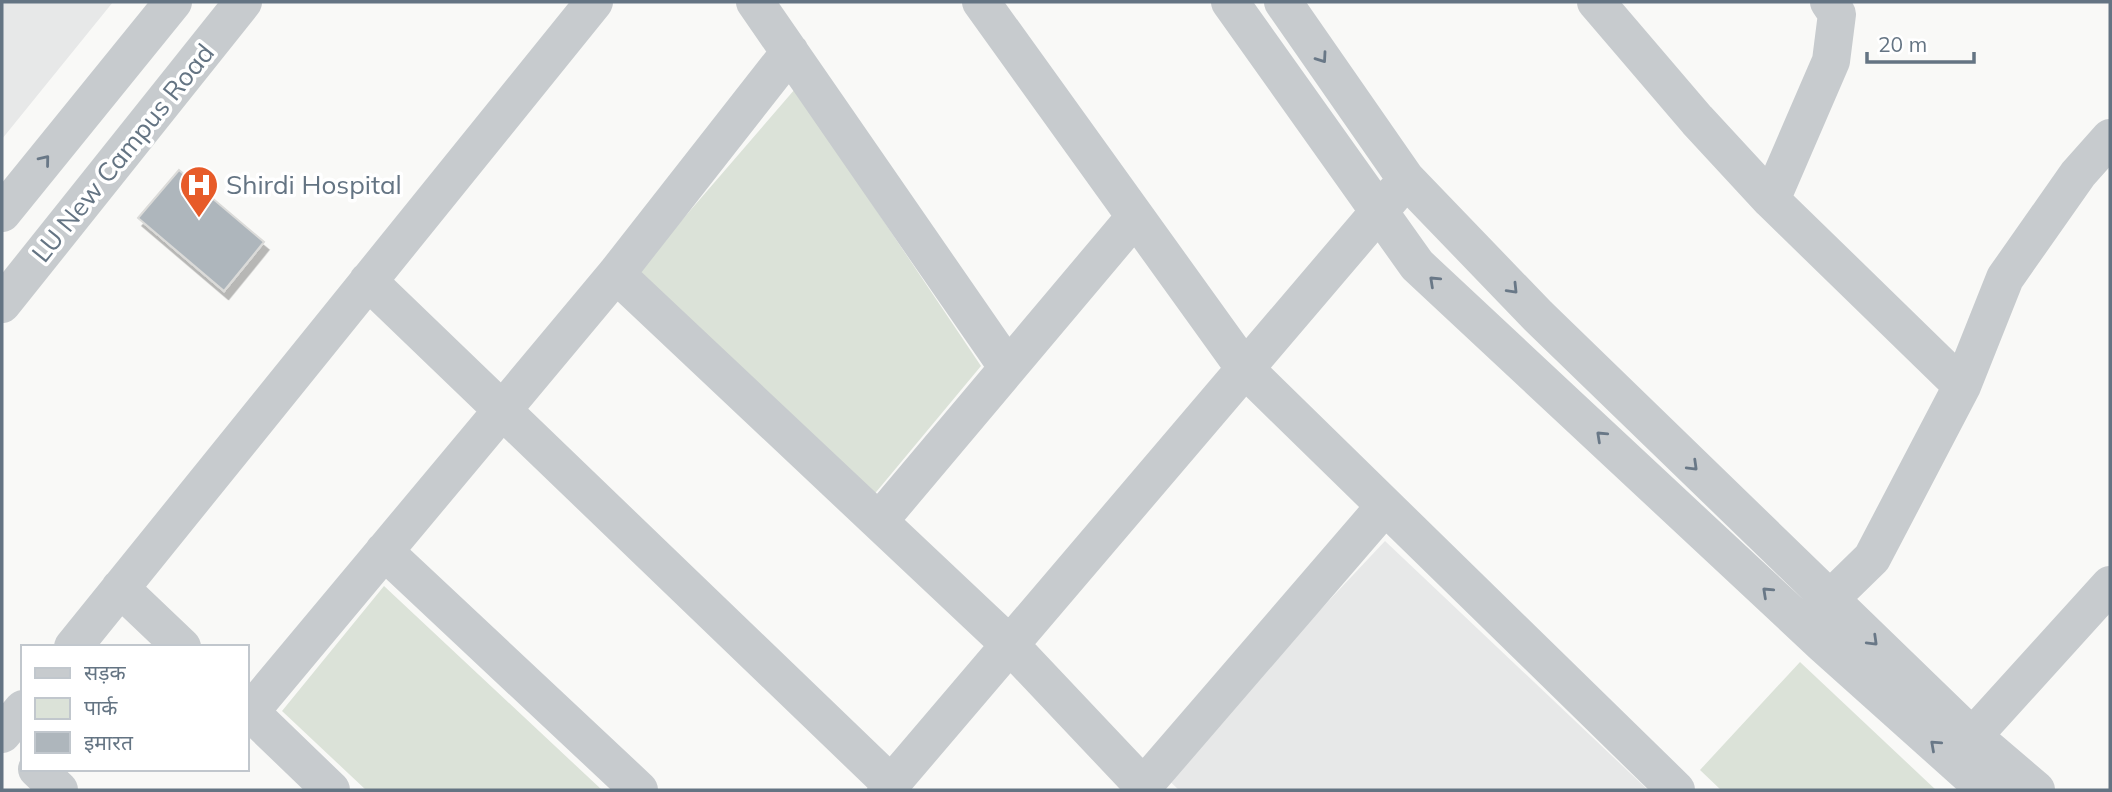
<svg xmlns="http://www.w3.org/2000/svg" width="2112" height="792" viewBox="0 0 2112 792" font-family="Mulish,'Noto Sans Devanagari',sans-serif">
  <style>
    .built { fill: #e7e8e8 }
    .green { fill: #dbe2d8 }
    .building { fill: #aeb6bc; stroke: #dbdbd9; stroke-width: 2; filter: url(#shadow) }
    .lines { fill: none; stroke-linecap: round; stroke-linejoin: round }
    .minor { stroke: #c7cbce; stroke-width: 38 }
    .oneway { stroke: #697887 }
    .labels { text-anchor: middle; stroke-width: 7; stroke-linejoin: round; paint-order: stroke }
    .street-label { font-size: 26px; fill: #647483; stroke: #fff }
    .poi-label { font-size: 26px; fill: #647483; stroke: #fff; text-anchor: start }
  </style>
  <defs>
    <filter id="shadow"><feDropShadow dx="4.5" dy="8" stdDeviation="0" flood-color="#0004"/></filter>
  </defs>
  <rect width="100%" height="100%" fill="#f9f9f7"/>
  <path class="built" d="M2 2H113L2 139Z
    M1385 541 1648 790H1179L1164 776Z"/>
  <path class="green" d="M795 89 981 366 872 497 638 271Z
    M384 586 602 790H366L282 711Z
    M1800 662 1936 790H1721L1700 770Z"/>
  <path class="building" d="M179 170 264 242 224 291 138 218Z"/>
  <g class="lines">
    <path class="minor" d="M755 2 1008 368
      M981 2 1245 369 1676 790
      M1230 2 1417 265 1823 644 1986 790
      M1283 2 1406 179 1538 316 1961 726 2036 790
      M1596 2 1697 120 1771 200 1962 386
      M1771 200 1831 61 1837 14 1829 2
      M2 213 173 2
      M616 274 1010 645 1147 790
      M368 281 891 784
      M2 304 243 2
      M879 521 1135 217
      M384 551 639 790
      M120 588 182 647
      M1830 599 1872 558 1962 386 2005 278 2078 174 2110 138
      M73 647 594 2
      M247 709 331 790
      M250 712 616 274 790 52
      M2 734 23 709
      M1973 736 2110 585
      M37 769 59 790
      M886 790 1394 194
      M1140 790 1385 506"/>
  </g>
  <defs><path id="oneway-chevron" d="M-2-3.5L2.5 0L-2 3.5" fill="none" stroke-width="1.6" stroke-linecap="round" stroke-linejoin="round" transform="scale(1.75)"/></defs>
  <g class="oneway">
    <use href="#oneway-chevron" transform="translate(1322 58) rotate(55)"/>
    <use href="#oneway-chevron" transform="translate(45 160) rotate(-51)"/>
    <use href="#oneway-chevron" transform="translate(1434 281) rotate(-137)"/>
    <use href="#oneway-chevron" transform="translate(1513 289) rotate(46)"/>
    <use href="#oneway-chevron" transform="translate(1601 436) rotate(-137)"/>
    <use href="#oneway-chevron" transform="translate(1693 466) rotate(44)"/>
    <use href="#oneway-chevron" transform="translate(1767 592) rotate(-137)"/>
    <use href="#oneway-chevron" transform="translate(1873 641) rotate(44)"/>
    <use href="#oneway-chevron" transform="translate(1935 745) rotate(-138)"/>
  </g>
  <defs>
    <symbol id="hospital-pin" viewBox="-11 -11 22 30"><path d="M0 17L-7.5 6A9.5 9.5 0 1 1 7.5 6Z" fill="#e75b29" stroke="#fff"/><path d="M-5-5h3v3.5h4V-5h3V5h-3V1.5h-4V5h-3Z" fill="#fff"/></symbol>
  </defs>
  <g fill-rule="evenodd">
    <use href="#hospital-pin" x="177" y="163" width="44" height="60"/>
  </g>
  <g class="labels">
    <g class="street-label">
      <text transform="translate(123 153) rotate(-51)" y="9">LU New Campus Road</text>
    </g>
    <g class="poi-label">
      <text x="226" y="194">Shirdi Hospital</text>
    </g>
  </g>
  <rect width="2112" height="792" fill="none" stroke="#647483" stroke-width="7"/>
  <rect x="21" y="645" width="228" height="126" fill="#ffffff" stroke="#c1c7cd" stroke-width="2"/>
  <rect x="35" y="668" width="35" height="10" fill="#c7cbce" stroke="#c1c7cd" stroke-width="2"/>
  <text x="84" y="680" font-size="21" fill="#647483">सड़क</text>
  <rect x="35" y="698" width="35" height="21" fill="#dbe2d8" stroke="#c1c7cd" stroke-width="2"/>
  <text x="84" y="715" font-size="21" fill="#647483">पार्क</text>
  <rect x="35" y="732" width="35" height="21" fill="#aeb6bc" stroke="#c1c7cd" stroke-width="2"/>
  <text x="84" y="750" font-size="21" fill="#647483">इमारत</text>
  <path d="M1867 52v10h107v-10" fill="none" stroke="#647483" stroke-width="3.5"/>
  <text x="1878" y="52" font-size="21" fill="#647483" stroke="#ffffff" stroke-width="5" paint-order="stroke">20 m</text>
</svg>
